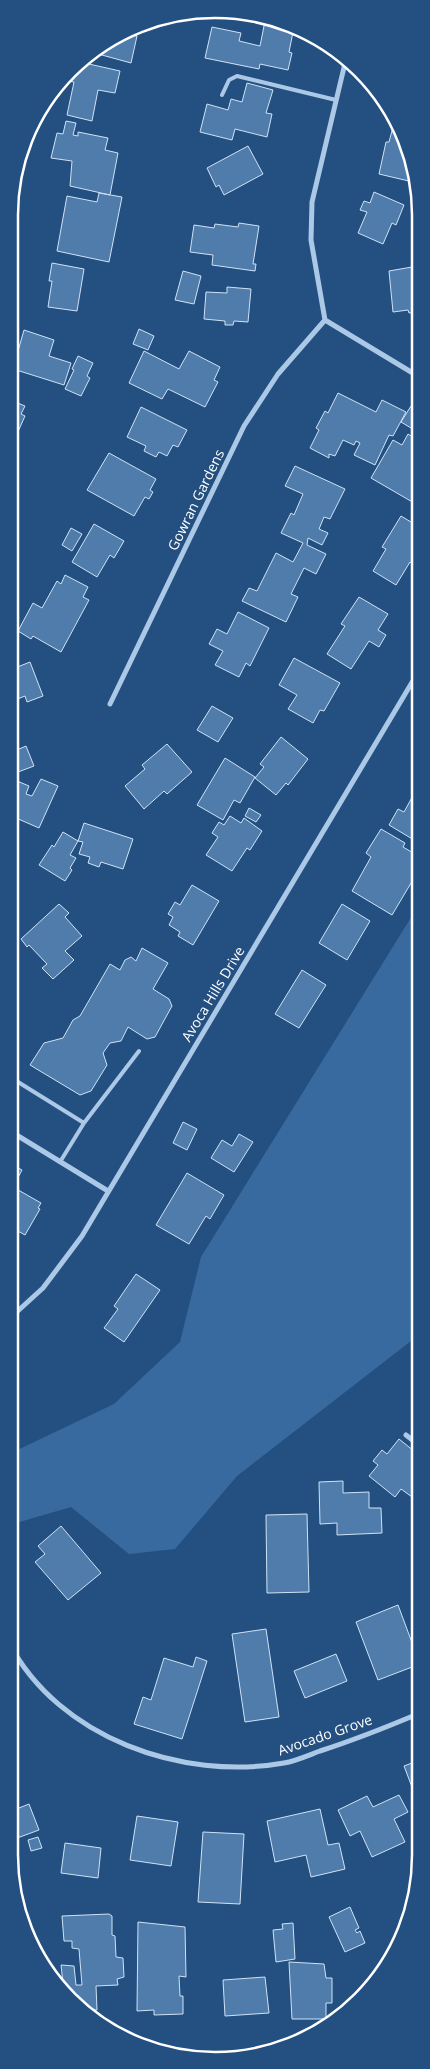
<svg xmlns="http://www.w3.org/2000/svg" width="430" height="2069" viewBox="0 0 430 2069" font-family="'Open Sans',sans-serif">
  <style>
    .green { fill: #396a9f }
    .building { fill: #507cac; stroke: #cfe2f5 }
    .lines { fill: none; stroke-linecap: round; stroke-linejoin: round }
    .lane { stroke: #abc8e7; stroke-width: 4 }
    .street { stroke: #abc8e7; stroke-width: 5 }
    .labels { text-anchor: middle; stroke-width: 4.5; stroke-linejoin: round; paint-order: stroke }
    .street-label { font-size: 14px; fill: #fff; stroke: #245081 }
    .rim { fill: none; stroke: #fff; stroke-width: 2.5 }
  </style>
  <rect width="100%" height="100%" fill="#245081"/>
  <path class="green" d="M420 903V1334L237 1476 175 1549 129 1554 71 1507 9 1525V1454L114 1404 180 1342 201 1257Z"/>
  <path class="building" d="M265 21 294 27 289 52 292 53 288 70 260 64 259 69 205 58 212 27 241 33 239 41 260 46Z
    M125 34 137 36 131 63 91 52Z
    M80 62 120 71 115 93 98 90 92 121 67 115 74 82 68 81 70 74H74L76 67Z
    M247 83 273 90 266 113 272 114 267 137 235 129 232 140 200 132 207 104 228 110 231 99 242 102Z
    M66 121 76 123 73 135 78 136V132L108 138 105 150 118 153 110 195 70 186 72 161 51 158 57 133 63 134Z
    M393 127 401 128 414 176 413 182 379 174 386 142H389Z
    M248 146 263 174 224 195 219 185 216 187 207 168Z
    M374 192 404 205 396 225 392 223 383 244 358 233 367 212 360 210 364 201 370 203Z
    M99 193 122 197 109 262 57 251 67 196 97 202Z
    M239 223 259 226 253 264H256L255 271 212 265 213 255 190 252 194 225 214 228 215 224 238 227Z
    M52 263 84 269 77 311 48 307 52 281H49Z
    M412 267 421 268V312L409 313 408 310 393 312 389 271Z
    M183 271 201 276 194 304 175 300Z
    M227 287 251 289 248 322 234 321 233 325H225V321L204 319 206 292 227 293Z
    M139 329 154 336 148 350 133 344Z
    M24 330 54 340 49 356 71 363 64 385 10 368 15 350 18 351Z
    M144 351 179 369 189 351 220 367 214 380 218 382 205 407 168 389 162 399 129 383Z
    M78 356 93 363 87 376 90 378 81 396 65 389 74 370 72 369Z
    M338 393 376 412 382 400 406 412 393 436 389 435 375 465 354 455 360 443 356 441 354 445 343 440 335 456 329 454V458L310 448 319 430 316 428 325 411 328 413Z
    M10 400 25 406 21 414 25 416 16 436 10 433Z
    M411 406 421 411V424L416 431 401 422Z
    M141 407 187 430 178 447 173 445 167 456 159 452 156 457 144 451 146 446 127 437Z
    M408 434 421 442V507L371 478 393 440 402 445Z
    M109 453 156 479 150 490 153 492 149 499 145 497 134 516 87 490Z
    M295 466 345 489 330 519 324 517 319 529 328 533 322 545 308 538 307 545 326 554 316 574 304 568 291 594 298 597 286 622 242 601 249 588 257 591 276 553 293 562 303 543 281 533 291 513 294 515 303 494 285 486Z
    M401 516 421 528V556L415 565 410 562 396 585 373 571 386 549 382 547Z
    M94 524 124 541 114 558 110 555 97 577 72 562Z
    M71 528 82 534 72 551 62 545Z
    M65 575 88 587 83 597 89 600 61 652 33 636 31 639 18 631 33 603 42 608 57 581 61 584Z
    M359 597 388 614 378 630 386 635 379 647 369 641 351 669 327 654 345 626 341 624Z
    M238 612 269 628 250 666 246 663 239 677 215 665 223 651 209 644 217 629 227 634Z
    M294 658 340 683 324 711 320 710 313 723 288 709 297 695 279 685Z
    M30 662 43 696 27 702 25 696 10 702V670Z
    M212 706 233 718 218 742 197 730Z
    M281 737 308 759 288 785 286 783 276 795 255 778 264 767 260 764Z
    M167 744 192 772 167 794 164 791 144 809 125 786 145 769 142 765Z
    M26 746 34 766 10 775V753Z
    M225 758 255 777 240 803 234 800 223 820 197 805Z
    M10 778 29 786 26 794 32 796 41 779 58 786 39 828 16 818 13 824 10 822Z
    M420 783V828L414 840 389 825 398 809 404 812Z
    M249 808 261 815 256 822 245 816Z
    M230 816 241 823 244 818 262 831 250 850 247 848 232 871 206 855 218 837 212 833 219 822 224 825Z
    M84 823 133 839 123 869 101 862 99 867 88 863 90 857 79 854 83 842 78 841Z
    M381 829 405 843 403 847 420 857V868L392 915 352 891 371 857 366 853Z
    M63 832 78 841 70 855 76 858 70 868 72 870 65 881 39 865 52 845 54 847Z
    M192 885 219 901 193 945 178 936 180 932 169 925 173 917 168 914 175 902 180 905Z
    M59 904 69 913 65 917 82 936 65 951 74 960 53 979 42 968 47 964 29 945 27 947 21 939Z
    M342 904 370 921 347 960 319 943Z
    M142 948 168 963 153 989 169 999 172 1006 155 1037 147 1039 128 1027 121 1041 110 1043 103 1053 107 1065 91 1091 80 1095 30 1065 44 1043 63 1038 73 1020 80 1016 110 964 120 970 125 960 131 957 136 961Z
    M302 970 326 985 299 1028 275 1014Z
    M183 1122 197 1129 187 1150 173 1143Z
    M239 1134 253 1142 234 1172 211 1158 222 1140 232 1146Z
    M9 1163 22 1170 13 1187 41 1203 38 1208 40 1209 25 1235 9 1226Z
    M187 1173 224 1195 210 1219 206 1216 189 1244 156 1225Z
    M136 1274 160 1290 124 1342 104 1328 118 1309 114 1306Z
    M399 1439 414 1451 417 1447 420 1449V1488L412 1497 401 1489 395 1497 369 1476 378 1465 373 1461 382 1450 387 1454Z
    M343 1481V1493L369 1492V1508H381L382 1533 337 1535V1523L320 1524 319 1482Z
    M307 1514 309 1592 267 1593 266 1515Z
    M61 1526 101 1573 68 1600 35 1562 45 1554 38 1546Z
    M398 1605 420 1664 378 1680 356 1622Z
    M266 1629 279 1717 245 1722 232 1634Z
    M336 1654 347 1681 305 1698 294 1671Z
    M196 1657 207 1661 182 1739 134 1724 143 1697 151 1700 164 1658 193 1667Z
    M420 1760V1808L404 1766Z
    M399 1795 408 1812 394 1819 405 1842 372 1857 360 1831 350 1836 338 1810 367 1796 373 1807Z
    M29 1804 39 1830 9 1841V1812Z
    M320 1809 328 1845 339 1843 345 1869 311 1877 306 1855 275 1862 267 1821Z
    M137 1816 178 1822 171 1866 130 1860Z
    M203 1832 244 1834 240 1904 198 1902Z
    M38 1837 42 1848 31 1851 28 1840Z
    M65 1843 101 1848 98 1878 61 1873Z
    M350 1907 359 1928 355 1930 357 1933 360 1931 365 1943 345 1952 329 1917Z
    M109 1914 112 1916V1935L115 1936 116 1957 123 1958 124 1977 117 1979 118 1985 96 1986 97 2010H84L69 2000 64 1992 61 1965 74 1966 76 1985H82L79 1949 72 1948V1941H64L62 1916Z
    M138 1922 185 1927 186 1977 179 1976 180 1996H183V2014L154 2015V2010L137 2011Z
    M293 1923 295 1959 276 1962 273 1930 283 1929 282 1924Z
    M289 1962 324 1964 326 1978H332V2003H326V2019H292Z
    M265 1977 269 2013 225 2016 223 1980Z"/>
  <g class="lines">
    <path class="lane" d="M222 95 229 80 237 76 336 100
      M10 1077 84 1123
      M60 1162 84 1123 139 1051"/>
    <path class="street" d="M346 59 312 202 311 240 325 320 421 378
      M110 704 244 426 278 374 325 320
      M10 1131 108 1191
      M9 1319 43 1288 82 1236 420 669
      M406 1435 420 1446
      M9 1643C59 1738 182 1781 284 1763 296 1761 309 1755 320 1751 354 1740 387 1727 420 1713"/>
  </g>
  <g class="labels">
    <g class="street-label">
      <text transform="translate(196 500) rotate(-64)" y="5">Gowran Gardens</text>
      <text transform="translate(213 994) rotate(-59)" y="5">Avoca Hills Drive</text>
      <text transform="translate(325 1735) rotate(-19)" y="5">Avocado Grove</text>
    </g>
  </g>
  <path d="M0 0H430V2069H0ZM215 18H215A197 197 0 0 1 412 215V1855A197 197 0 0 1 215 2052H215A197 197 0 0 1 18 1855V215A197 197 0 0 1 215 18Z" fill="#245081" fill-rule="evenodd"/>
  <path class="rim" d="M215 18H215A197 197 0 0 1 412 215V1855A197 197 0 0 1 215 2052H215A197 197 0 0 1 18 1855V215A197 197 0 0 1 215 18Z"/>
</svg>
